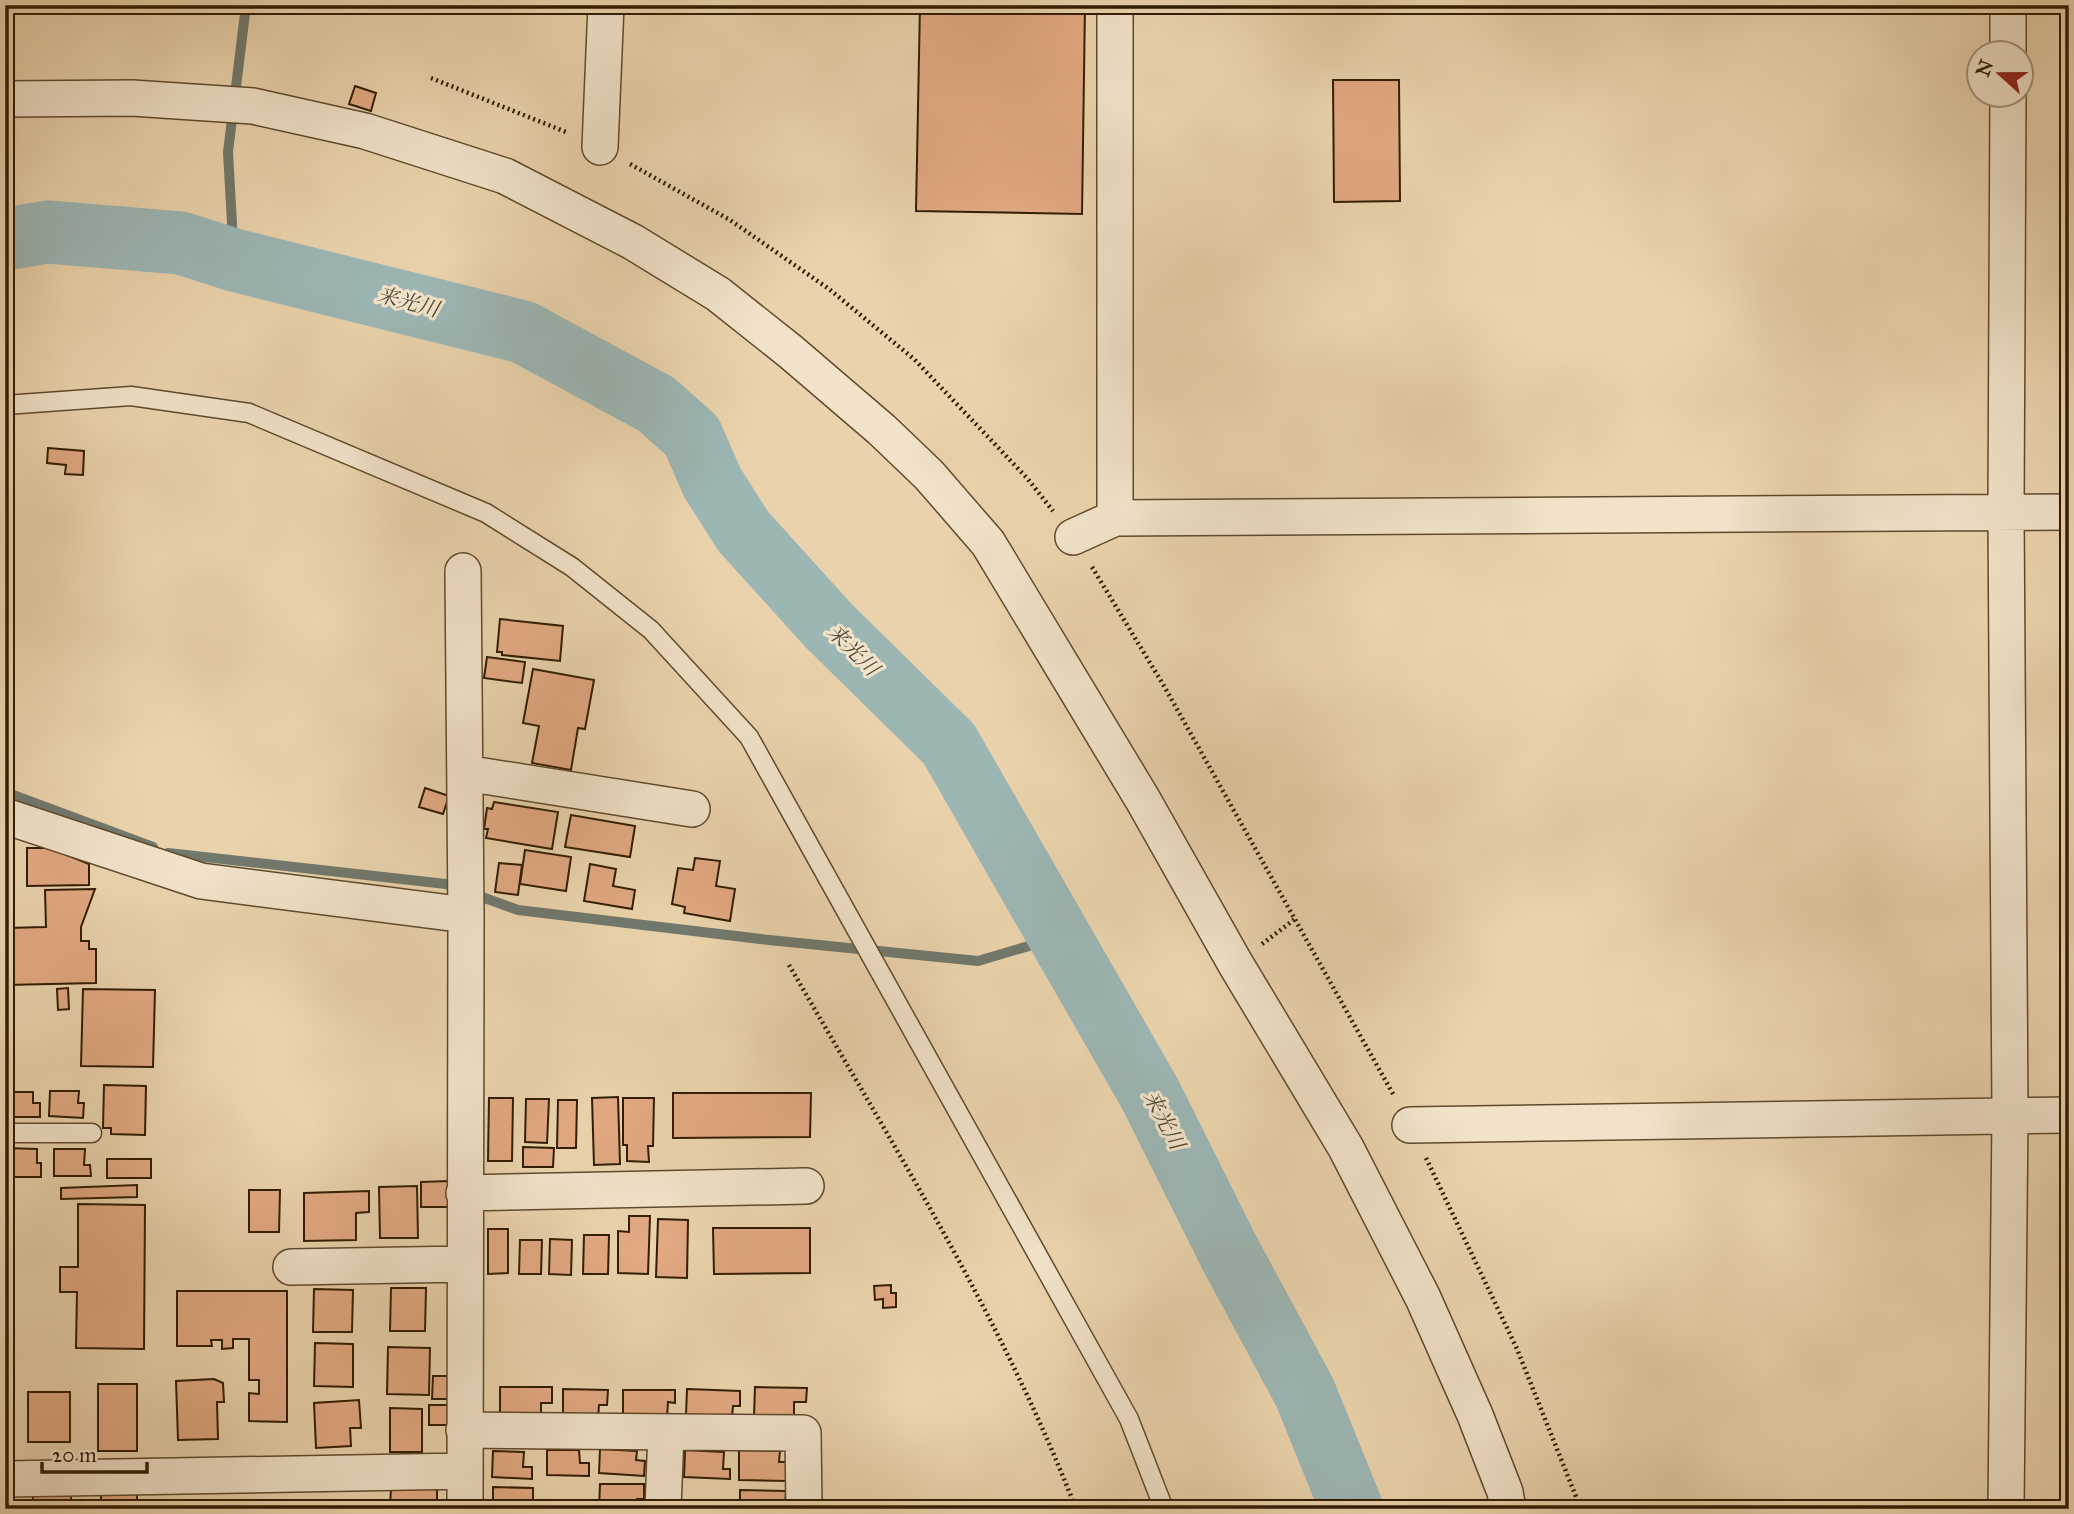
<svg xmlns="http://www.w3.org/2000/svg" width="2074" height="1514" viewBox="0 0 2074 1514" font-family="'IM FELL Great Primer','Noto Serif JP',serif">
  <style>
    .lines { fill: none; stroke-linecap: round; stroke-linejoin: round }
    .stream { stroke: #71796d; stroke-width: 10 }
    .river { stroke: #9cb6b4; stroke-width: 63 }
    .building { fill: #e2a982; stroke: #311d02; stroke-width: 2 }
    .service-casing { stroke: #5f4a2c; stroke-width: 21 }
    .minor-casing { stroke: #5f4a2c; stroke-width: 38 }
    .path { stroke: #311d02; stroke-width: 4.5; stroke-dasharray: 2 3.5; stroke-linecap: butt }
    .service { stroke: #f1e2c9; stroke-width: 18 }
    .minor { stroke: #f1e2c9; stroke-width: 35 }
    .labels { text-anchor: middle; stroke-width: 6; stroke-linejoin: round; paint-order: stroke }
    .water-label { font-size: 21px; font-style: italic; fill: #514b37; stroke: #f1e2c9 }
  </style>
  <rect width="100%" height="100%" fill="#ead3ac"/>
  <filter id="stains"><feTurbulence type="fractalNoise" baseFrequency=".00286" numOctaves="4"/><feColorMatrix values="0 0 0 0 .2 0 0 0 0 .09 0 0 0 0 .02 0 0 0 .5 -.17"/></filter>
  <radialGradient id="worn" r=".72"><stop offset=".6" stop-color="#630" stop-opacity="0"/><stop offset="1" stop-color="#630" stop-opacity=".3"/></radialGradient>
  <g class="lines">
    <path class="stream" d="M234 260 228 152 246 5
      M5 792 153 847
      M168 853 446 884 518 910 769 940 978 961 1059 937"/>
    <path class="river" d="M5 239 48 232 181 243 234 260 523 332 656 404 692 436 712 482 743 531 828 625 949 744 1150 1094 1229 1252 1305 1393 1352 1509"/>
  </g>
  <path class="building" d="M920 5H1085L1082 214 916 211Z
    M1333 80H1399L1400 201 1334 202Z
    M355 86 376 93 371 111 349 104Z
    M48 448 84 451 83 475 65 474 66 465 47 463Z
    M500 619 563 626 560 661 502 655V652H497Z
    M487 657 525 662 522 683 484 678Z
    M533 669 594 680 585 729 578 728 571 770 532 763 539 726 523 723Z
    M425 788 449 796 443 814 419 807Z
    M494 802 558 812 552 849 486 838 488 829H484L487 808 492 809Z
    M571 815 635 826 630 857 565 847Z
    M27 848H50L89 864V885L27 886Z
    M525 850 571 857 566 891 520 884Z
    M695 858 720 861 716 886 735 889 730 921 684 913 685 907 672 904 678 868 693 870Z
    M499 863 522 865 518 895 495 892Z
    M590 864 616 869 613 886 635 890 632 909 584 901Z
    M95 889 81 927V941H89V949H96V983L5 985V928L46 927 45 890Z
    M68 988 69 1009 58 1010 57 989Z
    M83 989 155 990 153 1067 81 1066Z
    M104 1085 146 1086 145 1135 111 1134V1128H103Z
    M50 1091H79L78 1103H84L83 1118 49 1116Z
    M6 1092H33V1103H40V1117H6Z
    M673 1093H811L810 1137 673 1138Z
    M618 1097 620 1164 594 1165 592 1098Z
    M489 1098H513L512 1161H488Z
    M623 1098H654L653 1146H648L649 1162 627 1161V1145H623Z
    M526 1099H549L547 1143 525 1142Z
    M558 1100H577L576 1148H557Z
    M523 1147 554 1148 553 1167H523Z
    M5 1148 37 1149V1163H41V1177H5Z
    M54 1149H85L84 1165H90L91 1176H54Z
    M107 1159H151V1178H107Z
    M449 1181 450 1207H421V1182Z
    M137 1185V1197L61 1199V1188Z
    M417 1186 418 1238H380L379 1187Z
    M249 1190H280L279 1232H249Z
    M369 1191V1212L356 1213V1240L304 1241V1193Z
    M78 1204 145 1205 144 1349 76 1348 77 1292H60V1267H78Z
    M629 1216H650L648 1274 618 1273V1231L629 1232Z
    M658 1219 688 1220 687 1278 656 1277Z
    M713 1228H810V1273L714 1274Z
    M488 1229H508V1273L488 1274Z
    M584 1235H609L608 1274H583Z
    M550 1239 572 1240 571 1275 549 1274Z
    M520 1240H542L541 1274H519Z
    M891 1285V1293H896V1307L883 1308V1299L875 1300 874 1286Z
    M391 1288H426L425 1331H390Z
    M314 1289 353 1290 352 1332H313Z
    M177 1291H287V1422L249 1421V1393L259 1394V1380H249V1339H233V1348L222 1349V1340H211L212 1346H177Z
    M315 1343 353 1344V1387L314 1386Z
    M388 1347 430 1348 429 1395 387 1394Z
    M433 1376H452L451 1399H432Z
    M214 1379 223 1383 224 1402H217L218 1439 178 1440 176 1381Z
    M98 1384H137V1451H98Z
    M5 1385H10V1444H5Z
    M500 1387H552V1403H541V1418H500Z
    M755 1387 807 1388 806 1402H794V1416H754Z
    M563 1389 608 1390 607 1405H599L598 1419 563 1418Z
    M687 1389 740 1391V1406H733L732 1417 686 1415Z
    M623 1390H675V1403L668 1402 667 1418 623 1417Z
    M28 1392H70V1442H28Z
    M359 1400 361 1428H350L351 1446 316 1448 314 1403Z
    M429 1405H450V1425H429Z
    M390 1408 422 1409V1452H390Z
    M600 1449 637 1451 636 1460 645 1461 644 1476 599 1473Z
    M547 1450H579L580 1463H589V1476L547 1475Z
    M685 1450 724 1452 723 1469H730V1479L684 1477Z
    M739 1450 780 1451 779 1462H787V1481L739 1480Z
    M493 1451 524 1452 523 1467H532V1479L492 1477Z
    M600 1484H644V1499H637V1509H599Z
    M493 1487 533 1488V1501H522L523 1509H493Z
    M391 1488 437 1489V1509H390Z
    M740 1490 786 1491 785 1507 740 1509Z
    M33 1493H71V1504L81 1503V1509H33Z
    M101 1493 137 1494V1505H143V1509H101Z
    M192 1500H235V1509H192Z"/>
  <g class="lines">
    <defs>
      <path id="service" d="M5 405 131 396 249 413 486 513 572 567 651 630 749 737 1129 1419 1164 1509
        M5 1133H92"/>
      <path id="minor" d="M1115 5V518L2069 512
        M2008 52V5
        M5 99 132 98 253 106 365 131 505 176 633 242 718 294 791 352 882 430 929 475 988 543 1143 800 1235 963 1346 1148 1423 1298 1475 1415 1505 1492 1508 1509
        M600 147 606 5
        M1073 537 1115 518
        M463 571 466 915 465 1509
        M465 773 692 809
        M5 816 201 881 466 915
        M1410 1125 2069 1115
        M464 1193 806 1186
        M291 1267 464 1264
        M464 1430 803 1433 804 1509
        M5 1479 464 1471
        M663 1509 666 1432
        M2006 1509 2010 1115 2006 512 2008 94"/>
    </defs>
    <use href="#service" class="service-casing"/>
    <use href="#minor" class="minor-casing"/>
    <path class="path" d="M431 78 566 132
      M630 164 730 220 829 289 914 359 1027 478 1053 511
      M1092 567 1164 686 1393 1094
      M1262 944 1295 919
      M789 965C891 1142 1002 1318 1076 1509
      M1426 1158 1517 1349 1581 1509"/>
    <use href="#service" class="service"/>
    <use href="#minor" class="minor"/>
  </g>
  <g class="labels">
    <g class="water-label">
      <text transform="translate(408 302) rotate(15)" y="7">来光川</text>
      <text transform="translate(853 650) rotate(45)" y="7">来光川</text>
      <text transform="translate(1164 1120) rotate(62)" y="7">来光川</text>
    </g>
  </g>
  <rect width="2074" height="1514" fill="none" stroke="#ead3ac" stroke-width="28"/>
  <rect x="7" y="7" width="2060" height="1500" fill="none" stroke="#311d02" stroke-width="3.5"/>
  <rect x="14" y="14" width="2046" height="1486" fill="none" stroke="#311d02" stroke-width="2"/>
  <g transform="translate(2000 74) rotate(291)"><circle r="33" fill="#f1e2c9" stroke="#a49379" stroke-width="2"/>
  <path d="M0-5L12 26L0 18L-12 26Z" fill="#8f2418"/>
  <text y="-10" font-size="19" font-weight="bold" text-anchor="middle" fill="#311d02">N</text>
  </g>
  <path d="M42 1462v10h105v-10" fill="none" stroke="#311d02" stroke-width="3.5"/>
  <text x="52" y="1462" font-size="21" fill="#311d02" stroke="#f1e2c9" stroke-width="5" paint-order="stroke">20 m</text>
  <rect width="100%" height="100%" filter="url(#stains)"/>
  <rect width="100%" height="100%" fill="url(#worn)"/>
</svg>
